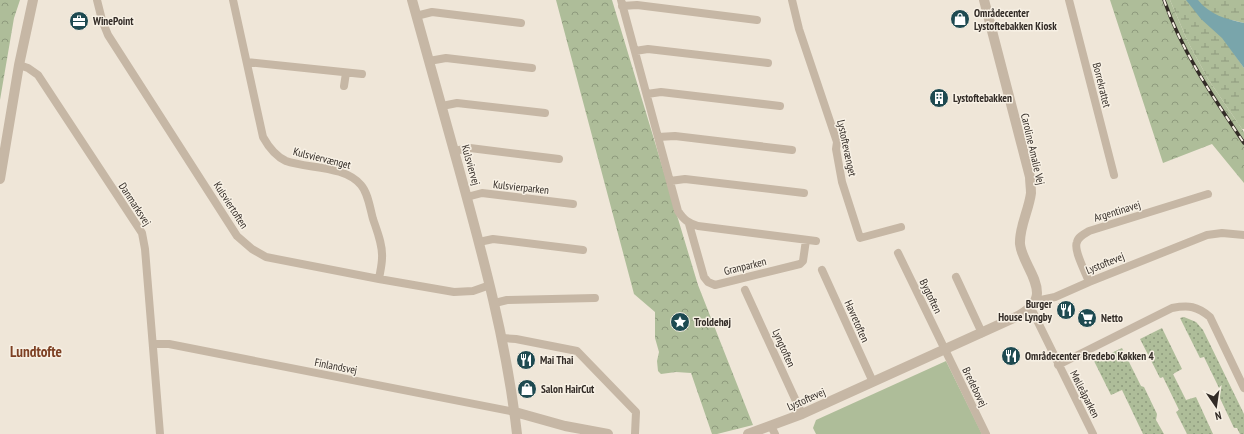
<svg xmlns="http://www.w3.org/2000/svg" width="1244" height="434" viewBox="0 0 1244 434" font-family="'PT Sans Narrow',sans-serif">
  <style>
    .forest { fill: url(#forest-crowns) }
    .wetland { fill: url(#wetland-marsh) }
    .park { fill: url(#park-dots) }
    .pitch { fill: #aebd99 }
    .water { fill: #79a5ab }
    .lines { fill: none; stroke-linecap: round; stroke-linejoin: round }
    .minor { stroke: #c6b7a5; stroke-width: 8 }
    .tertiary { stroke: #c6b7a5; stroke-width: 10 }
    .rail-casing { stroke: #322b26; stroke-width: 3.5 }
    .rail { stroke: #f7f0e4; stroke-width: 2; stroke-dasharray: 6; stroke-linecap: butt }
    .labels { text-anchor: middle; stroke-width: 3; stroke-linejoin: round; paint-order: stroke }
    .poi-label { font-size: 11px; font-weight: bold; fill: #322b26; stroke: #f7f0e4; text-anchor: start }
    .street-label { font-size: 11px; fill: #322b26; stroke: #f7f0e4 }
    .district-label { font-size: 15px; font-weight: bold; fill: #7d4023; stroke: #f7f0e4 }
  </style>
  <defs>
    <pattern id="forest-crowns" width="20" height="18" patternUnits="userSpaceOnUse"><rect width="20" height="18" fill="#aebd99"/><path d="M2 6a3 3 0 1 1 6 0M12 15a3 3 0 1 1 6 0" fill="none" stroke="#8e9a7d"/></pattern>
    <pattern id="wetland-marsh" width="20" height="14" patternUnits="userSpaceOnUse"><rect width="20" height="14" fill="#aebd99"/><path d="M1 5h8M5 5V1M11 12h8M15 12V8" fill="none" stroke="#8e9a7d"/></pattern>
    <pattern id="park-dots" width="8" height="8" patternUnits="userSpaceOnUse"><rect width="8" height="8" fill="#aebd99"/><path d="M2 2h.1M6 6h.1" fill="none" stroke="#8e9a7d" stroke-width="1.8" stroke-linecap="round"/></pattern>
  </defs>
  <rect width="100%" height="100%" fill="#efe6d8"/>
  <path class="forest" d="M0 0H20L14 18 0 100Z
    M556 0H612L698 285 753 425 717 434H712L691 373 676 372 661 374 658 371 657 361 659 352 655 338V312L634 294Z
    M1110 0H1170L1188 42 1208 79 1244 132V183L1212 144 1163 163Z"/>
  <path class="wetland" d="M1170 0H1244V23L1232 20 1228 45 1244 68V129H1242L1208 79 1188 42Z"/>
  <path class="park" d="M1184 317 1196 322 1203 330 1244 414V434H1240L1237 428H1234L1217 392 1220 390 1204 357 1200 358 1180 318Z
    M1162 328 1182 369 1173 374 1186 400 1196 397 1213 434H1187L1176 412 1179 410 1163 377 1160 378 1140 339Z
    M1122 348 1141 386 1144 387 1157 414 1156 420 1164 434H1143L1122 390 1111 395 1094 361Z"/>
  <path class="pitch" d="M946 361 982 434H816L813 428 816 420Z"/>
  <path class="water" d="M1186 0H1198C1210 15 1226 19 1244 23V68L1222 38 1201 19Z"/>
  <g class="lines">
    <path class="minor" d="M97 0 102 20 108 35 237 236 252 249 266 257 379 279 454 292 473 291 490 285
      M233 0 263 137C268 146 275 156 286 161 308 169 344 165 361 185 368 193 370 208 373 219 377 231 383 245 382 258 382 265 380 272 379 279
      M621 0 678 211C684 220 688 223 698 226L816 241
      M792 0 799 29 837 142 836 149 842 182 860 238 901 227
      M1069 0 1114 175
      M622 6 637 5 757 20
      M416 16 432 12 521 23
      M635 51 648 49 768 63
      M429 61 446 58 532 68
      M247 62 362 74
      M19 65 28 68 38 75 142 233 145 249 160 434
      M344 86 346 73
      M647 94 661 92 780 106
      M442 106 457 103 545 113
      M658 137 675 136 792 150
      M454 151 470 148 559 159
      M670 181 685 179 804 193
      M467 197 482 193 573 204
      M689 224 704 277 708 282 715 285 800 264 803 261 806 240
      M479 242 493 239 583 250
      M898 253 986 434
      M822 270 873 382
      M956 277 982 333
      M1089 282C1086 273 1073 250 1077 242 1078 237 1084 234 1089 231L1208 194
      M745 290 802 414
      M1036 301 1055 297 1089 282 1207 235 1222 233 1244 235
      M495 303 507 300 595 298
      M1031 308 1093 434
      M502 338 516 339 577 351 636 412 635 434
      M153 344H169L515 412
      M1058 365 1172 308C1189 305 1197 306 1210 317L1244 388
      M771 426 775 434"/>
    <path class="tertiary" d="M412 0C428 56 443 113 459 169 483 256 507 344 517 434
      M0 179 19 65 33 0
      M515 412 565 426 608 434
      M748 434 802 414 1018 316C1027 311 1037 304 1037 293 1037 276 1022 261 1020 244 1019 227 1029 210 1031 193 1031 188 1030 182 1030 177L984 0"/>
    <defs>
      <path id="rail" d="M1164 0C1182 52 1213 97 1244 143"/>
    </defs>
    <use href="#rail" class="rail-casing"/>
    <use href="#rail" class="rail"/>
  </g>
  <defs>
    <symbol id="shop-disc" viewBox="-11 -11 22 22"><circle r="9.5" fill="#1e4a51" stroke="#f7f0e4"/><path d="M-5-2.5h2.3a2.7 3.5 0 0 1 5.4 0H5L5.5 6h-11ZM-1.5-2.5h3a1.5 2.3 0 0 0-3 0Z" fill="#fff"/></symbol>
    <symbol id="office-disc" viewBox="-11 -11 22 22"><circle r="9.5" fill="#1e4a51" stroke="#f7f0e4"/><path d="M-6-3h4V-5.5h4V-3h4V5H-6ZM-1-4.5V-3h2v-1.5ZM-6 0V1H6V0Z" fill="#fff"/></symbol>
    <symbol id="building-disc" viewBox="-11 -11 22 22"><circle r="9.5" fill="#1e4a51" stroke="#f7f0e4"/><path d="M-4-6H4V6H1V3H-1V6H-4ZM-2.5-4.3h1.7v1.8h-1.7ZM.8-4.3h1.7v1.8H.8ZM-2.5-1h1.7V.8h-1.7ZM.8-1h1.7V.8H.8Z" fill="#fff"/></symbol>
    <symbol id="restaurant-disc" viewBox="-11 -11 22 22"><circle r="9.5" fill="#1e4a51" stroke="#f7f0e4"/><path d="M-5-6h1v4h1v-4h1v4h1v-4h1v5L-1.5 .5V6h-2V.5L-5-1ZM5-6V6H3V1.5H1.5Q1.5-4 5-6Z" fill="#fff"/></symbol>
    <symbol id="supermarket-disc" viewBox="-11 -11 22 22"><circle r="9.5" fill="#1e4a51" stroke="#f7f0e4"/><path d="M-6-5.5h2.5l.6 2H6L4.5 2H-2.5L-4.4-4H-6ZM-1.5 3.2a1.3 1.3 0 1 0 .1 0ZM3 3.2a1.3 1.3 0 1 0 .1 0Z" fill="#fff"/></symbol>
    <symbol id="sight-disc" viewBox="-11 -11 22 22"><circle r="9.5" fill="#1e4a51" stroke="#f7f0e4"/><path d="M0-6L1.8-2.2L6-1.7L2.9 1.2L3.7 5.4L0 3.3L-3.7 5.4L-2.9 1.2L-6-1.7L-1.8-2.2Z" fill="#fff"/></symbol>
  </defs>
  <g fill-rule="evenodd">
    <use href="#shop-disc" x="949" y="8" width="22" height="22"/>
    <use href="#office-disc" x="68" y="10" width="22" height="22"/>
    <use href="#building-disc" x="928" y="87" width="22" height="22"/>
    <use href="#restaurant-disc" x="1055" y="299" width="22" height="22"/>
    <use href="#supermarket-disc" x="1076" y="307" width="22" height="22"/>
    <use href="#sight-disc" x="669" y="311" width="22" height="22"/>
    <use href="#restaurant-disc" x="1000" y="345" width="22" height="22"/>
    <use href="#restaurant-disc" x="515" y="349" width="22" height="22"/>
    <use href="#shop-disc" x="516" y="378" width="22" height="22"/>
  </g>
  <g class="labels">
    <g class="poi-label">
      <text x="974" y="17">Områdecenter<tspan x="974" dy="13">Lystoftebakken Kiosk</tspan></text>
      <text x="93" y="25">WinePoint</text>
      <text x="953" y="102">Lystoftebakken</text>
      <text x="1052" y="308" text-anchor="end">Burger<tspan x="1052" dy="13">House Lyngby</tspan></text>
      <text x="1101" y="322">Netto</text>
      <text x="694" y="326">Troldehøj</text>
      <text x="1025" y="360">Områdecenter Bredebo Køkken 4</text>
      <text x="540" y="364">Mai Thai</text>
      <text x="541" y="393">Salon HairCut</text>
    </g>
    <g class="street-label">
      <text transform="translate(1102 85) rotate(76)" y="4">Borrekrattet</text>
      <text transform="translate(847 148) rotate(78)" y="4">Lystoftevænget</text>
      <text transform="translate(1033 149) rotate(77)" y="4">Caroline Amalie Vej</text>
      <text transform="translate(322 158) rotate(14)" y="4">Kulsviervænget</text>
      <text transform="translate(471 165) rotate(74)" y="4">Kulsviervej</text>
      <text transform="translate(521 187) rotate(6)" y="4">Kulsvierparken</text>
      <text transform="translate(135 204) rotate(57)" y="4">Danmarksvej</text>
      <text transform="translate(231 205) rotate(57)" y="4">Kulsviertoften</text>
      <text transform="translate(1117 211) rotate(-17)" y="4">Argentinavej</text>
      <text transform="translate(1105 263) rotate(-22)" y="4">Lystoftevej</text>
      <text transform="translate(745 266) rotate(-14)" y="4">Granparken</text>
      <text transform="translate(931 296) rotate(64)" y="4">Bygtoften</text>
      <text transform="translate(857 321) rotate(66)" y="4">Havretoften</text>
      <text transform="translate(784 348) rotate(66)" y="4">Lyngtoften</text>
      <text transform="translate(336 366) rotate(11)" y="4">Finlandsvej</text>
      <text transform="translate(975 387) rotate(64)" y="4">Bredebovej</text>
      <text transform="translate(1085 394) rotate(63)" y="4">Mølleåparken</text>
      <text transform="translate(806 399) rotate(-24)" y="4">Lystoftevej</text>
    </g>
    <g class="district-label">
      <text x="36" y="357">Lundtofte</text>
    </g>
  </g>
  <g transform="translate(1216 406) rotate(167)" stroke="#f7f0e4" stroke-width="3" paint-order="stroke">
  <path d="M0-3L7 15L0 10L-7 15Z" fill="#322b26"/>
  <text y="-6" font-size="11" font-weight="bold" text-anchor="middle" fill="#322b26">N</text>
  </g>
</svg>
